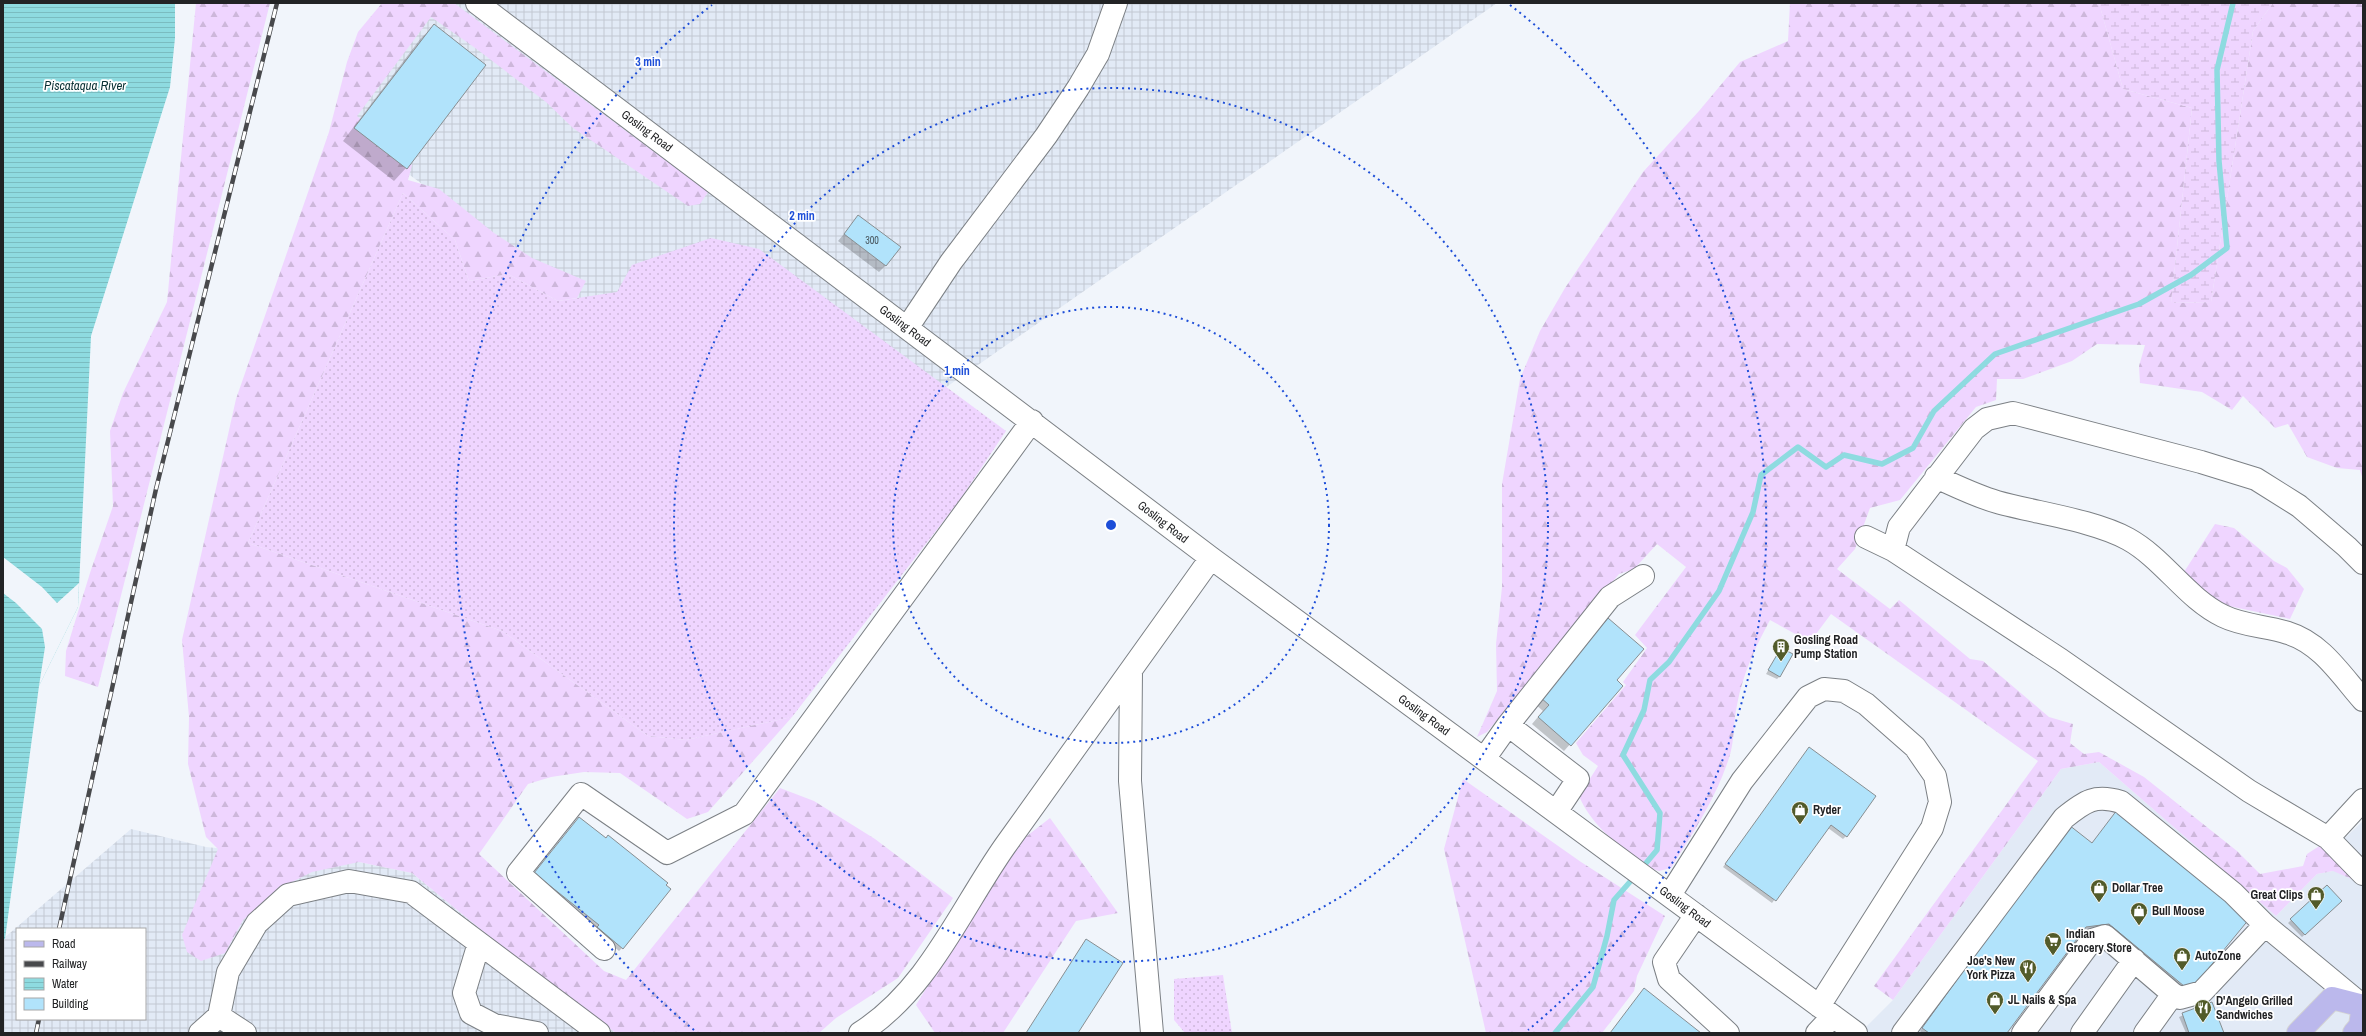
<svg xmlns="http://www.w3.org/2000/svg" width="2366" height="1036" viewBox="0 0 2366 1036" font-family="'Archivo Narrow',sans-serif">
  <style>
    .built { fill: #e2eaf6 }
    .industrial { fill: url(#industrial-grid); fill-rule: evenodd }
    .grass { fill: url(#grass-dots) }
    .forest { fill: url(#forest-firs) }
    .wetland { fill: url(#wetland-marsh) }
    .water { fill: url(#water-rules) }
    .pier { fill: #f1f5fb }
    .shadow { fill: #0003 }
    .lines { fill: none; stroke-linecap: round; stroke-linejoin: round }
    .stream { stroke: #8edbe0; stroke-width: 5.5 }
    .building { fill: #b1e3fb; stroke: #888e91 }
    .minor-casing { stroke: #7c8085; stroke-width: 24 }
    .major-casing { stroke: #d3d3d3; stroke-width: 24 }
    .minor { stroke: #fff; stroke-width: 22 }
    .major { stroke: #bbb8ec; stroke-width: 22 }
    .rail-casing { stroke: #48494c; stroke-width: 4.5 }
    .rail { stroke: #fff; stroke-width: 3; stroke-dasharray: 9; stroke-linecap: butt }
    .ring { fill: none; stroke: #1d4ed8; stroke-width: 2; stroke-dasharray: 2 4 }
    .labels { text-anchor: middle; stroke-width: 3.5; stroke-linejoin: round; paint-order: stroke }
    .number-label { font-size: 10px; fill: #46535a }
    .street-label { font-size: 12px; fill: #222325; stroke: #fff }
    .poi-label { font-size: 12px; font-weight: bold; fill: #222325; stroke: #fff; text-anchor: start }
    .water-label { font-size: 13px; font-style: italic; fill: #093033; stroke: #fff }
    .centre { fill: #1d4ed8; stroke: #fff; stroke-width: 2 }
    .ring-label { font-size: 12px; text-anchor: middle; font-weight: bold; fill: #1d4ed8; stroke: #fff; stroke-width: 3.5; stroke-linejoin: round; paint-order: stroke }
  </style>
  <defs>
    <pattern id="industrial-grid" width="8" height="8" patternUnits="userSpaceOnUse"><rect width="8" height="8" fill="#e2eaf6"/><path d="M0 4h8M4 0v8" fill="none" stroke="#c2c8d3"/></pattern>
    <pattern id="grass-dots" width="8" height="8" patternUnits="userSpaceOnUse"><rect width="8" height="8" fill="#efd5ff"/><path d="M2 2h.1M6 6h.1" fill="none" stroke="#cdb7da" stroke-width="1.8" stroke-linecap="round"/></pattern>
    <pattern id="forest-firs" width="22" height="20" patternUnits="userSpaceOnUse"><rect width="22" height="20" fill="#efd5ff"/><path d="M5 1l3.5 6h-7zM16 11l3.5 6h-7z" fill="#cdb7da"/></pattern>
    <pattern id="wetland-marsh" width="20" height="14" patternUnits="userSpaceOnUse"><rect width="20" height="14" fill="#efd5ff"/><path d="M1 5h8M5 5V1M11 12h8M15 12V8" fill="none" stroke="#cdb7da"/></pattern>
    <pattern id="water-rules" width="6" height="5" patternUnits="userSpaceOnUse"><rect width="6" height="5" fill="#8edbe0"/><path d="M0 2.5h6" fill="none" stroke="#7abcc0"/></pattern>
  </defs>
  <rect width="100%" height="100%" fill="#f1f5fb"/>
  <path class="built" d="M2099 762 2276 916 2317 874 2333 871 2332 850 2363 821V1033H1860L1893 1000 2061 769Z"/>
  <path class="industrial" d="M385 3H1497L945 388 759 250 621 331 338 122Z
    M131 829 206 847 359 862 412 873 522 963 616 1033H3V939ZM17 929H145V1019H17Z"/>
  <path class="grass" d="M403 193 455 240 469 281 508 274 558 301 617 292 632 265 711 238 759 249 1006 431 959 501 792 717 686 740 648 736 502 631 248 543Z
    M1223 975 1232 1033H1185L1174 1020V979Z"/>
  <path class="forest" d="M196 3H270L98 687 65 676 66 651 90 573 113 506 110 431 123 393 167 302Z
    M382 3H454L708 192 700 204 688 206 573 128 546 102 478 50 431 17 357 116 412 165 408 180 439 189 494 233 532 258 586 281 577 298 558 301 508 274 469 281 455 240 403 193 248 543 502 631 648 736 686 740 792 717 708 812 687 819 620 773 584 772 551 777 528 784 479 854 604 971 626 980 780 788 814 801 875 839 953 898 898 978 836 1018 819 1033H616L522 963 412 873 359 862 312 872 280 888 243 920 225 953 201 961 187 952 182 935 218 849 206 837 188 764 189 717 182 640 236 399 329 132 347 62 358 32Z
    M1790 3H2099L2123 89 2192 108 2171 303 2211 302 2253 31 2273 3H2363V480L2360 470 2337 468 2307 457 2288 424 2275 428 2243 396 2232 410 2202 392 2140 383 2139 366 2145 345 2097 344 2072 361 2023 379H1997L1996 400 1976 407 1900 500 1870 508 1855 549 1837 569 1890 609 1899 600 1970 659 1983 661 2049 717 2073 724 2070 743 2084 754 2099 752 2144 777 2237 851 2260 874 2303 866 2307 854 2324 843 2354 880 2333 871 2317 874 2276 916 2099 762 2061 769 1893 1000 1874 986 2038 761 1831 614 1810 642 1770 620C1755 648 1743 673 1737 705 1733 723 1735 740 1729 758 1716 798 1693 833 1671 868L1659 871 1649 868C1622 848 1592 827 1579 796L1598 766 1583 755 1576 743 1626 685 1623 682 1647 648 1635 635 1686 567 1657 544 1634 569 1619 574 1487 732 1477 737 1497 691 1496 644 1502 587V484L1520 379 1540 331 1565 288 1643 172 1699 111 1740 62 1788 41Z
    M2215 524 2234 528 2274 561 2287 568 2304 589 2290 619 2224 605 2205 594 2184 572Z
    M1463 779 1581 862 1665 916 1637 976 1634 991 1602 1033H1486L1444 849Z
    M1050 818 1118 913 1076 921 1003 1033H935L916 1005 1014 846Z"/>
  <path class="wetland" d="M2099 3H2273L2253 31 2211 302 2171 303 2192 108 2123 89Z"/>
  <path class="water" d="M3 3H175V38L170 87 91 336 78 607 39 686 5 939H3Z"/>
  <path class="pier" d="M3 557 42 587 57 603 79 583 78 607 39 686 45 647 42 629 16 603 3 593Z"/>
  <path class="shadow" d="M434 26 406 168 394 181 343 141 421 38Z
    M859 216 886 265 879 272 838 241Z
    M1602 625 1615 680 1622 686 1564 751 1532 724 1543 711 1534 703Z
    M1781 649 1780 676 1777 679 1766 674Z
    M1807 752 1846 836 1843 839 1828 828 1772 903 1723 867Z
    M577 821 622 948 619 951 532 877Z
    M2067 830 2092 844 2249 918 2186 993 2105 926 2082 930 2004 1033H1922L1920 1031Z
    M2327 886 2341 901 2302 937 2288 923Z
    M2212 1003 2223 1033H2186L2179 1017Z"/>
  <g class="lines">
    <path class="stream" d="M1641 869 1657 850 1660 813 1623 755 1644 710 1650 680 1669 662 1719 591 1753 512 1761 475 1798 447 1826 467 1844 455 1882 464 1913 448 1934 411 1995 354 2139 304 2191 275 2227 248 2219 161 2217 70 2233 3
      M1555 1033 1593 987 1607 936 1614 900 1636 875"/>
  </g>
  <path class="building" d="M434 24 486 65 407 169 354 128Z
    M858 215 901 247 886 266 844 234Z
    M1608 618 1644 649 1617 680 1623 686 1571 746 1538 717 1549 705 1540 697Z
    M1781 648 1793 654 1780 677 1768 670Z
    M1809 747 1876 796 1847 837 1831 825 1776 901 1725 864Z
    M2117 810 2250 918 2190 991 2109 924 2086 927 2007 1033H1929L1922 1028 2069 825 2092 843Z
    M579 817 606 838 608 835 668 883 666 885 671 889 623 949 597 927 599 925 534 873Z
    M2327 885 2342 901 2305 935 2290 919Z
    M1086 939 1123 963 1078 1033H1026Z
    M1644 988 1701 1033H1610Z
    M2212 1002 2224 1033H2189L2182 1013Z"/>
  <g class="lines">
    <defs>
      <path id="minor" d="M477 3 1211 558 1856 1033
        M907 328 951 262 1046 136 1078 88 1098 54 1116 3
        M1936 477C1956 486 1976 496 1997 502 2036 513 2093 520 2128 539 2164 559 2186 598 2223 616 2243 626 2267 626 2288 633 2321 643 2341 675 2363 700
        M1866 537 1893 550 2061 660 2249 791 2328 838 2363 874
        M1893 550 1899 527 1974 429 1987 419 2013 413 2201 462 2256 479 2299 506 2347 547 2363 563
        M1131 671 1130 781 1152 1033
        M1508 725 1610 597 1643 576
        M1484 759 1508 725 1578 779 1556 812
        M2328 838 2363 800
        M1670 895 1742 781 1808 697 1824 689 1844 691 1866 704 1915 747 1935 776 1940 802 1932 828 1819 1006
        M1696 915 1664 962 1669 979 1728 1033
        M479 943 464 993 471 1013 494 1025 537 1033
        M604 949 518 873 581 794 667 853 744 814 1032 421
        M219 1016 245 1033
        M200 1033 219 1016 228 972 257 923 288 895 349 881 411 892 599 1033
        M860 1033C928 990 960 910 1005 846 1073 750 1142 654 1211 558
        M1817 1033 1833 1016
        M1903 1033 2064 818C2085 801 2095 794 2121 802L2233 893 2265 925 2363 1006
        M2023 1033 2092 940 2105 936 2173 994 2180 998 2202 992 2265 925
        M2082 1033 2134 960
        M2145 1033 2173 994"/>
      <path id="major" d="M2298 1033 2332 998 2363 1006
        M2354 1033 2360 1026 2363 1005"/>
    </defs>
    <use href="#minor" class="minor-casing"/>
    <use href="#major" class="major-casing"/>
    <use href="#minor" class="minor"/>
    <use href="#major" class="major"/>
    <defs>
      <path id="rail" d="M59 929 156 489 277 3
        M36 1033 39 1019"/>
    </defs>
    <use href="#rail" class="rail-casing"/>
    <use href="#rail" class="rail"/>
  </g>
  <g class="ring">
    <circle cx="1111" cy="525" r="218"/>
    <circle cx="1111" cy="525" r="437"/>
    <path d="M694 1030A655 655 0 0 1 712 5M1510 5A655 655 0 0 1 1528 1030"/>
  </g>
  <defs>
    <symbol id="building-pin" viewBox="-11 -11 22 30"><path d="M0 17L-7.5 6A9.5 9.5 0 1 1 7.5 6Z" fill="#525b2a" stroke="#fff"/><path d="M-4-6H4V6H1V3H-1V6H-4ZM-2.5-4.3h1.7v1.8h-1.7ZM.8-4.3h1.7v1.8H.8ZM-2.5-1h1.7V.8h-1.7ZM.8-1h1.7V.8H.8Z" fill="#fff"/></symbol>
    <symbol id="shop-pin" viewBox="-11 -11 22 30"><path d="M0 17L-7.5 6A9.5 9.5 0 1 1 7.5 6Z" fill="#525b2a" stroke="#fff"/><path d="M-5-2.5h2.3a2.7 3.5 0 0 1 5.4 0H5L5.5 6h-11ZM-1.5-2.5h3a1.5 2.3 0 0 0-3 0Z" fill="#fff"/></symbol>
    <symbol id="supermarket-pin" viewBox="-11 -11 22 30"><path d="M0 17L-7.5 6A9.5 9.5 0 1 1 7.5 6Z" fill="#525b2a" stroke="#fff"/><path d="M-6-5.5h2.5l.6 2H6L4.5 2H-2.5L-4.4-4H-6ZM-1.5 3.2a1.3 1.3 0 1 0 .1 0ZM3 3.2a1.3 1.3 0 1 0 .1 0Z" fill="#fff"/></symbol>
    <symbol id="restaurant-pin" viewBox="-11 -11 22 30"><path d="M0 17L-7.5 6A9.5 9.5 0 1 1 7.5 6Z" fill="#525b2a" stroke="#fff"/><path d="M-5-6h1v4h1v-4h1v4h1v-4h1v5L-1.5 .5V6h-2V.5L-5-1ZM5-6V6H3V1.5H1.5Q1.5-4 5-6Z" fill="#fff"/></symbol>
  </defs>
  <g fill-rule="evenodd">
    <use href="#building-pin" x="1771" y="637" width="20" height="27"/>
    <use href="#shop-pin" x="1790" y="800" width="20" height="27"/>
    <use href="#shop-pin" x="2089" y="878" width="20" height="27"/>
    <use href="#shop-pin" x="2306" y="885" width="20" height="27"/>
    <use href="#shop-pin" x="2129" y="901" width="20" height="27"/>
    <use href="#supermarket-pin" x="2043" y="931" width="20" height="27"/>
    <use href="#shop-pin" x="2172" y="946" width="20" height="27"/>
    <use href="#restaurant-pin" x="2018" y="958" width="20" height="27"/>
    <use href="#shop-pin" x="1985" y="990" width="20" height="27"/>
    <use href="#restaurant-pin" x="2193" y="998" width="20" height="27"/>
  </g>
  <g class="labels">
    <g class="number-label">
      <text x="872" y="244">300</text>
    </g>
    <g class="street-label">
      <text transform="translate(647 131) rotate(37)" y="4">Gosling Road</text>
      <text transform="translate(905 326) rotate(37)" y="4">Gosling Road</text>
      <text transform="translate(1163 522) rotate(38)" y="4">Gosling Road</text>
      <text transform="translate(1424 715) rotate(36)" y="4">Gosling Road</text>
      <text transform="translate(1685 907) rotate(37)" y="4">Gosling Road</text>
    </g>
    <g class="poi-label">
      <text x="1794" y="644">Gosling Road<tspan x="1794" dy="14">Pump Station</tspan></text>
      <text x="1813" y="814">Ryder</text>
      <text x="2112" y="892">Dollar Tree</text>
      <text x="2303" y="899" text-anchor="end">Great Clips</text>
      <text x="2152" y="915">Bull Moose</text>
      <text x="2066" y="938">Indian<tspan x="2066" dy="14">Grocery Store</tspan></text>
      <text x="2195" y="960">AutoZone</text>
      <text x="2015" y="965" text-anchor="end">Joe's New<tspan x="2015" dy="14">York Pizza</tspan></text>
      <text x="2008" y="1004">JL Nails &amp; Spa</text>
      <text x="2216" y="1005">D'Angelo Grilled<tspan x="2216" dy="14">Sandwiches</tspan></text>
    </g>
    <g class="water-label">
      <text x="85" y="90">Piscataqua River</text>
    </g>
  </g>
  <circle cx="1111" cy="525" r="6" class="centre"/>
  <g class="ring-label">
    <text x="648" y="66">3 min</text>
    <text x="802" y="220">2 min</text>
    <text x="957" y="375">1 min</text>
  </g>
  <rect width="2366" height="1036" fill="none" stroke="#222325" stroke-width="8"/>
  <rect x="16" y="928" width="130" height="92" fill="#ffffff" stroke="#a7a7a8"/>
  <rect x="24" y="941" width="20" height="6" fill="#bbb8ec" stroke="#a7a7a8"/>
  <text x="52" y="948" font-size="12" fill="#222325">Road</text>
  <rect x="24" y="961" width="20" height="6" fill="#48494c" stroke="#a7a7a8"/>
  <text x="52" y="968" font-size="12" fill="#222325">Railway</text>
  <rect x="24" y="978" width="20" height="12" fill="url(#water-rules)" stroke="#a7a7a8"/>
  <text x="52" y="988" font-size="12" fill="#222325">Water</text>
  <rect x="24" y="998" width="20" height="12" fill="#b1e3fb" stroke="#a7a7a8"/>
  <text x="52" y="1008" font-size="12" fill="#222325">Building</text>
</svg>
